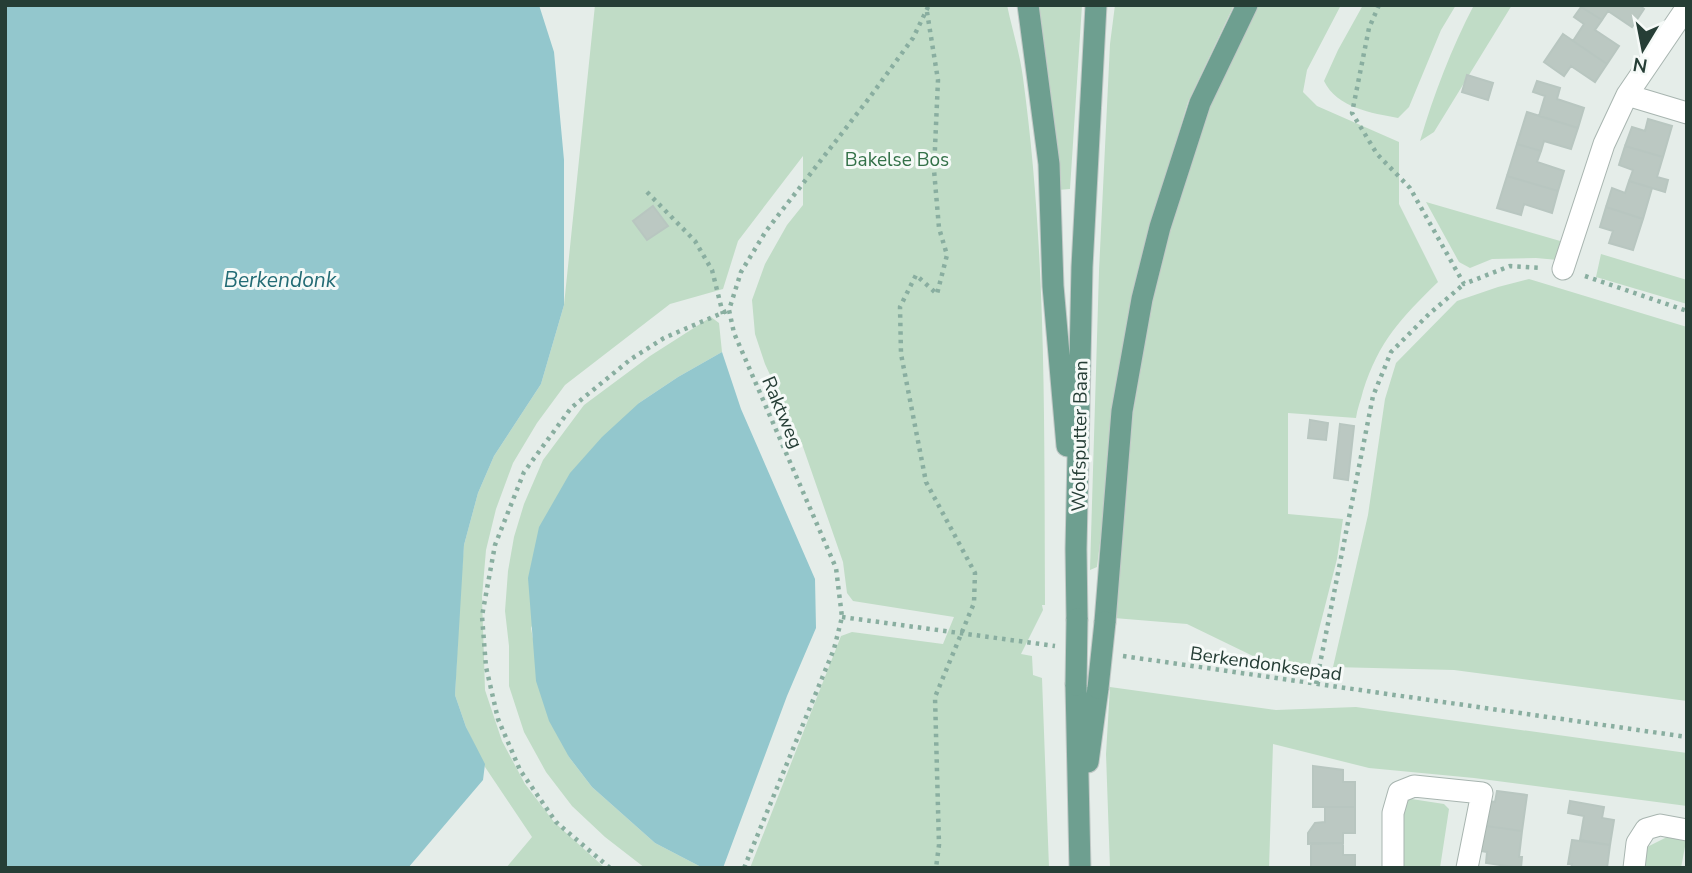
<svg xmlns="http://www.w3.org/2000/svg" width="1692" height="873" viewBox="0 0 1692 873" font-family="'Nunito Sans',sans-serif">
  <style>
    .green { fill: #c0dcc6 }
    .water { fill: #93c7cd }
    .building { fill: #bbc8c2; stroke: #b8c6c0; stroke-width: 2 }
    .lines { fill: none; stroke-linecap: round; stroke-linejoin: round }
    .street-casing { stroke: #a8b5b0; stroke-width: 23 }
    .primary-casing { stroke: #c2c9c7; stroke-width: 23 }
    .path { stroke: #89aea0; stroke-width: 4.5; stroke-dasharray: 3.5 5; stroke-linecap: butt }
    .street { stroke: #fff; stroke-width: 21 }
    .primary { stroke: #6e9f90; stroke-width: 21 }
    .primary-bridge-casing { stroke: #c2c9c7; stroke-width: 23; stroke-linecap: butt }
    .primary-bridge { stroke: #6e9f90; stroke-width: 21 }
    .labels { text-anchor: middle; stroke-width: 6; stroke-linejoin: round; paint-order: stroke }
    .park-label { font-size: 19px; fill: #337148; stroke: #f6faf8 }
    .street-label { font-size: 19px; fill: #263e36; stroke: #f6faf8 }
    .water-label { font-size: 21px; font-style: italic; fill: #246c75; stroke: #f6faf8 }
  </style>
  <rect width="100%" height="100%" fill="#e5ede9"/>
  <path class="green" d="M595 5H1007C1012 29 1020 54 1023 78 1047 253 1044 430 1045 605H1042L1043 610 1021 654 1032 656 1033 675 1042 678 1049 868H750L841 636 852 632 943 644 954 617 853 601 847 593 843 562 802 444 765 364 755 334 752 300 765 264 787 225 803 205V156L738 241 723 289 670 304 565 385 537 423 513 463 496 509 486 550 482 597 485 690 502 741 525 784 554 822 605 868H506L532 837 485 767 466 727 455 695 460 591 464 545 478 493 494 456 541 384 564 305Z
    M1037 5H1082L1070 189 1058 190Z
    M1115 5H1234L1188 102 1146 241 1117 406 1097 567 1090 570 1099 271 1110 44Z
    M1257 5H1341L1307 70 1303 92 1317 106 1399 142V204L1438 282C1401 318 1379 341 1363 391 1361 400 1357 409 1356 418L1288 413V514L1343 519 1337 559 1310 665 1255 657 1187 624 1114 618 1133 413 1152 301 1164 246 1205 110Z
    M1363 5H1456L1441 30 1409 107 1398 118C1372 113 1337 108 1324 81L1338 50Z
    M1474 5H1512L1434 132 1420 141C1434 94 1451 49 1474 5Z
    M1426 202 1574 245 1569 261 1536 258 1492 259 1470 268 1459 262Z
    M1601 254 1687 280V304L1596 277Z
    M1529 279 1687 327V701L1454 670 1333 667 1368 515 1385 399 1396 363 1457 301 1498 287Z
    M711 317 719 323 722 352 678 377 639 403 531 628 535 650 569 757 592 787 655 843 703 868H645L605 837 572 806 546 772 524 732 509 686V646L505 611 508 571 514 537 524 504 543 460 584 405 650 356Z
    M1110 687 1276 710 1356 707 1687 753V806L1474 778 1369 768 1273 744 1269 868H1110L1106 754Z
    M1405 798 1444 804 1449 809 1440 868H1397Z
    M1669 836H1687L1681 868H1645L1647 847Z"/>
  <path class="water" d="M5 5H539L554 52 564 160V305L541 384 494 456 478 493 464 545 455 695 466 727 485 764 483 780 408 868H5Z
    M722 352 741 409 815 579 816 628 787 696 723 868H703L655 843 592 787 569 757 549 721 536 681 528 578 539 527 570 473 602 437 639 403 678 377Z"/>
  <path class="building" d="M1582 5H1639L1644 9 1632 27 1608 11 1602 20 1581 7Z
    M1581 7 1602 20 1595 30 1619 46 1607 64 1573 41 1584 24 1574 17Z
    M1563 34 1607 64 1595 82 1571 66 1564 76 1544 62Z
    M1467 75 1493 83 1488 100 1462 92Z
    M1537 81 1560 88 1557 99 1584 108 1578 128 1539 116 1545 96 1533 92Z
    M1527 112 1578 128 1571 149 1544 141 1541 151 1517 144Z
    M1648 119 1672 126 1663 157 1625 146 1632 127 1645 131Z
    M1517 144 1541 151 1537 162 1564 171 1558 191 1507 176Z
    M1625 146 1663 157 1657 177 1668 180 1665 192 1629 181 1633 170 1619 165Z
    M1507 176 1558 191 1552 213 1524 204 1521 215 1497 208Z
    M1629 181 1652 188 1643 219 1606 207 1612 188 1625 193Z
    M653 206 668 226 647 240 633 221Z
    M1606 207 1643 219 1633 250 1609 243 1613 231 1600 227Z
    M1310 420 1328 423 1326 440 1308 438Z
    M1340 424 1354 426 1348 480 1334 478Z
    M1313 766 1343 770V782H1355V807H1313Z
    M1497 791 1527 795 1522 831 1479 825 1483 800 1495 802Z
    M1570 801 1604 807 1602 818 1614 820 1610 845 1580 840 1584 816 1568 813Z
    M1325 807H1355V833H1343V843L1308 844V833L1315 823 1325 822Z
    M1479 825 1522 831 1519 857H1522L1521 868 1486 863 1487 852 1475 850Z
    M1572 840 1610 845 1607 868H1571L1572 864H1568Z
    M1311 843H1343V855H1355V868H1311Z"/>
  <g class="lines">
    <defs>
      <path id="street" d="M1627 95 1687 113
        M1563 269 1604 144 1627 95 1687 7
        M1393 868V813L1399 792 1414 786 1482 793 1467 868
        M1634 868 1637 843 1646 829 1660 825 1687 830"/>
      <path id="primary" d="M1028 5 1049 164 1053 286 1067 446
        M1077 619 1076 549 1082 267 1096 5
        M1105 622 1122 411 1142 299 1160 227 1200 103 1247 5
        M1076 685 1080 868
        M1088 762 1098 688"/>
    </defs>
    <use href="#street" class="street-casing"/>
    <use href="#primary" class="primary-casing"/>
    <path class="path" d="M1379 5 1369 28 1352 113 1377 154 1410 188 1464 284 1510 266 1542 268
      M927 12 938 80 934 170 939 228 947 255 937 294 916 275 900 307 901 354 926 482 975 573 974 603 935 697 939 845 936 868
      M647 192 695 241 712 270 723 314
      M1585 276 1687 311
      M842 617 1055 646
      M1123 656 1687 737
      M1316 684 1373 396 1391 352 1429 314 1464 284
      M610 868 556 822 520 770 498 719 486 667 482 616 495 545 524 472 571 408 631 359 664 338 729 310
      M744 868 834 649 842 617 836 568 734 333 729 310 741 272 766 231 870 97 913 38 929 5"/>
    <use href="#street" class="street"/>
    <use href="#primary" class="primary"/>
    <defs>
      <path id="primary-bridge" d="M1076 685 1077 619
        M1098 688 1105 622"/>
    </defs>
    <use href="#primary-bridge" class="primary-bridge-casing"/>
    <use href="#primary-bridge" class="primary-bridge"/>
  </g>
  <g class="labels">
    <g class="park-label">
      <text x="897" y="166">Bakelse Bos</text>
    </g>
    <g class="street-label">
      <text transform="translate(783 412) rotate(67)" y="7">Raktweg</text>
      <text transform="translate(1079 436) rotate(-89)" y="7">Wolfsputter Baan</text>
      <text transform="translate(1266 663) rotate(8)" y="7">Berkendonksepad</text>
    </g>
    <g class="water-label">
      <text x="280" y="287">Berkendonk</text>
    </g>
  </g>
  <rect width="1692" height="873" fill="none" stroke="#263e36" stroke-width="14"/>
  <g transform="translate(1643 49) rotate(190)" stroke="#f6faf8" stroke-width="5" paint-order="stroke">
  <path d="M0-5L12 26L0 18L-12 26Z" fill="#263e36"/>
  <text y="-10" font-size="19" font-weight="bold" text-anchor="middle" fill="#263e36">N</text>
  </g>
</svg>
